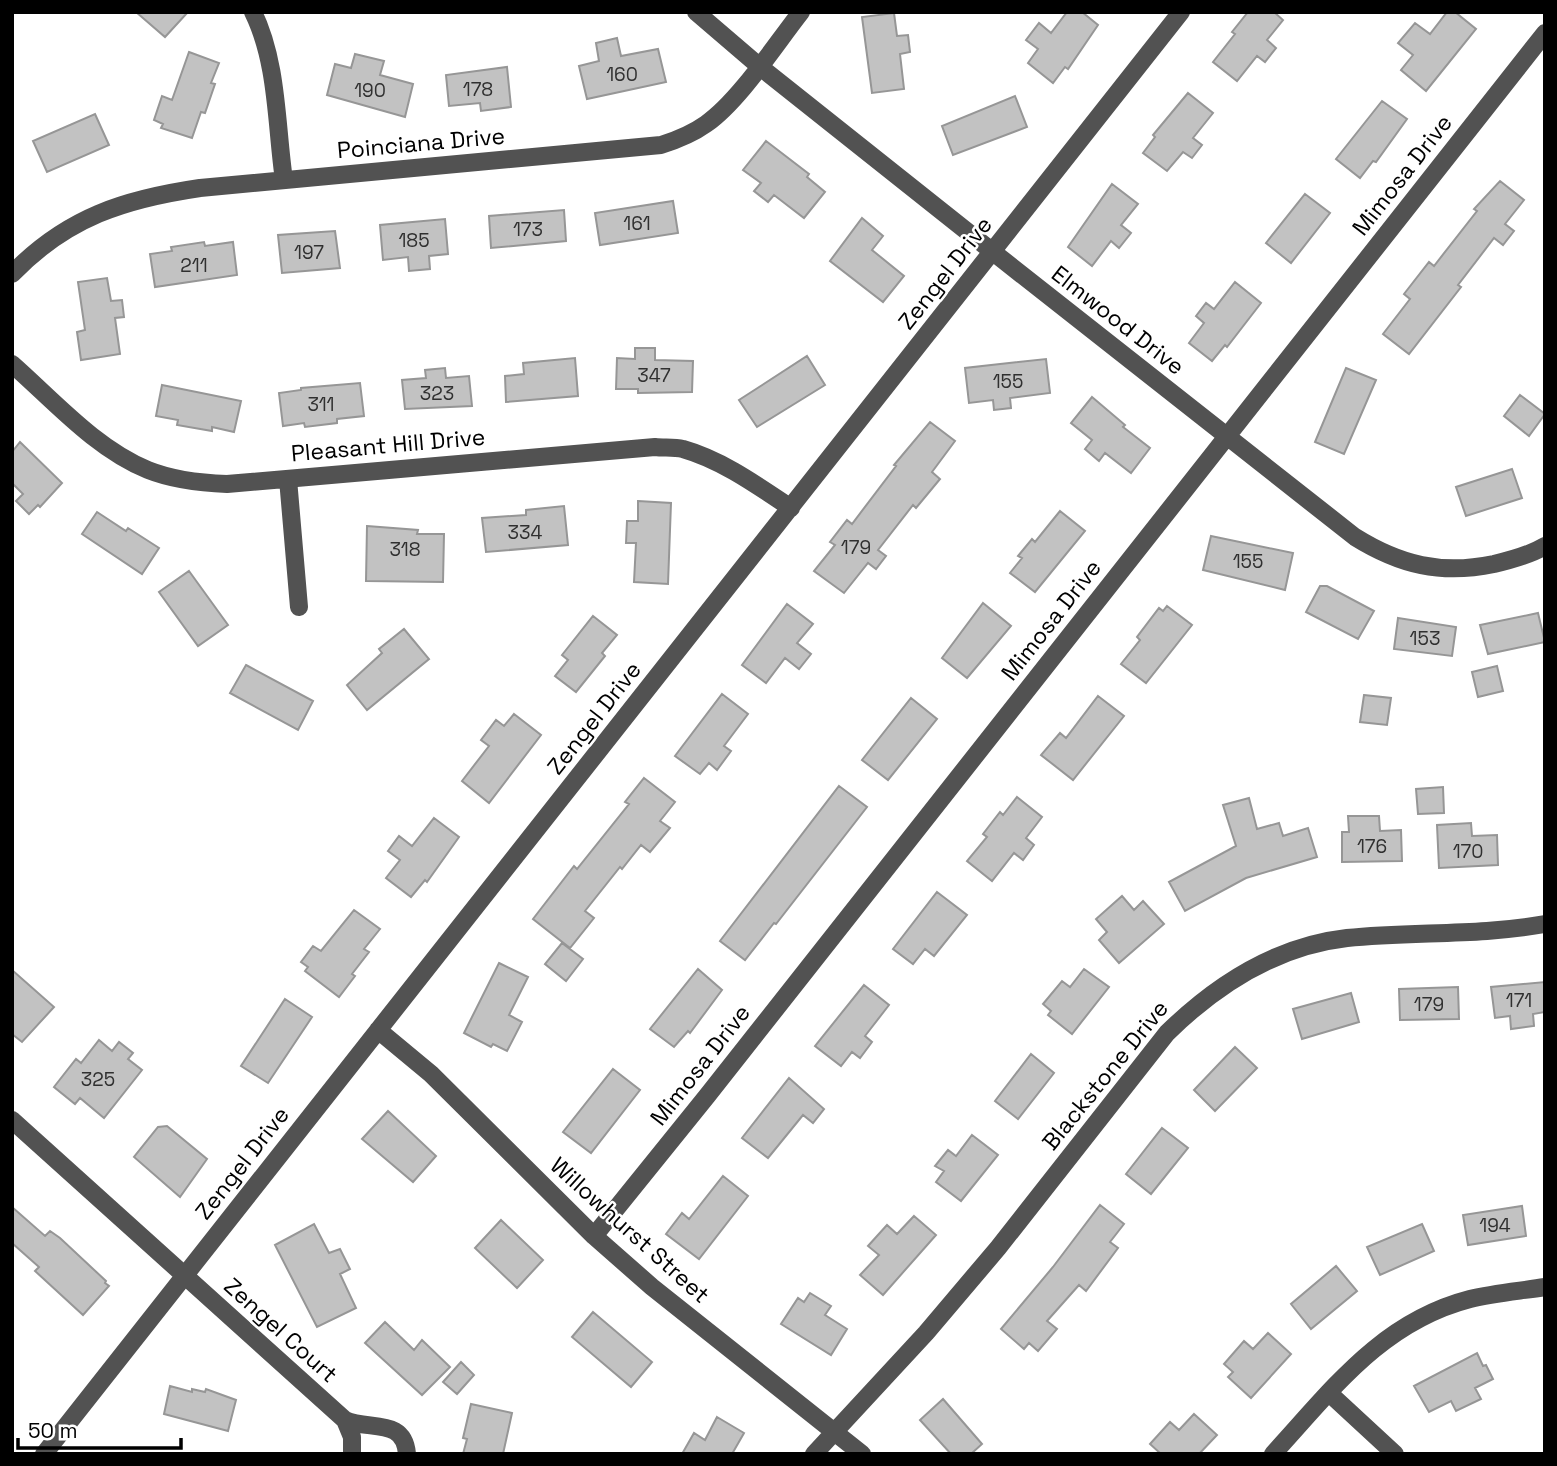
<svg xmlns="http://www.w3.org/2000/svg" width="1557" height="1466" viewBox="0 0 1557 1466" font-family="'Space Grotesk',sans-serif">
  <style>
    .building { fill: #c2c2c2; stroke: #969696; stroke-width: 2 }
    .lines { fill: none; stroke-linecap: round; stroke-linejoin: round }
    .minor { stroke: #525252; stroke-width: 18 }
    .labels { text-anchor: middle; stroke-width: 5; stroke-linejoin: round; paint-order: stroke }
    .number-label { font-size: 19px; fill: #303030 }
    .street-label { font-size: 23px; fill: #000; stroke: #fff }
  </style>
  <rect width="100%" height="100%" fill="#fff"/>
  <path class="building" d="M136 12H188L165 37Z
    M1067 12H1082L1098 25 1068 69 1065 67 1053 83 1028 63 1038 49 1026 40 1039 23 1051 33Z
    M1248 12H1274L1283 20 1267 40 1276 48 1265 62 1257 56 1237 81 1213 62 1235 34 1232 32Z
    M1447 12H1455L1476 29 1426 91 1401 70 1413 55 1398 43 1415 23 1430 34Z
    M894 13 897 36 908 35 910 52 900 54 904 89 872 93 862 17Z
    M617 38 621 56 658 49 666 82 587 99 579 66 599 61 596 43Z
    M189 52 219 63 211 83 215 84 205 113 201 112 192 138 161 128 163 124 154 120 162 96 172 100Z
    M355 54 384 61 380 75 413 84 405 117 327 95 335 64 351 68Z
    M507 67 511 107 481 111 480 103 449 106 446 75Z
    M1188 93 1213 113 1193 138 1202 145 1192 158 1183 152 1167 171 1143 153 1155 137 1153 135Z
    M1015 96 1027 127 953 155 942 126Z
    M1382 101 1407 119 1376 162 1373 161 1360 178 1336 159Z
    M95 114 109 145 47 172 33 141Z
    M766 141 809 174 807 177 825 192 804 218 774 195 768 202 754 191 761 183 743 170Z
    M1500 181 1524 200 1505 224 1514 231 1503 245 1494 238 1458 285 1461 287 1409 354 1383 334 1410 299 1404 294 1429 262 1434 266 1477 211 1474 209Z
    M1112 184 1138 204 1121 225 1131 233 1119 248 1111 241 1092 266 1068 247Z
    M1305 194 1330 213 1291 263 1266 243Z
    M673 201 678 233 600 245 595 213Z
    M564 210 566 241 491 248 489 216Z
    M862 218 883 236 872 250 904 276 883 302 830 261Z
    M445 219 448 254 429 256 430 269 409 271 408 257 383 260 380 225Z
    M335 231 340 268 282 273 278 235Z
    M204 242 205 246 233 242 237 275 155 287 150 254 172 251 171 247Z
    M107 278 111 301 122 300 124 317 115 318 120 354 81 360 77 332 85 330 78 282Z
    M1235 282 1261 303 1227 347 1225 345 1212 361 1189 343 1204 323 1196 316 1206 303 1214 309Z
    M635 348H655V360L693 361 692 392 638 393V389H616L617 358 635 359Z
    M807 356 825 385 757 427 739 400Z
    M575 358 578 396 506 402 505 376 524 374 523 363Z
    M1046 359 1050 393 1010 398 1011 408 994 410 993 400 969 403 965 368Z
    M445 368 446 378 469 376 472 406 405 409 402 380 426 378 425 370Z
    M1346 368 1376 380 1344 454 1315 442Z
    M360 383 364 416 337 419V423L305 427 304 423 283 426 279 393 301 390V388Z
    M162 385 241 401 234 432 212 427V431L177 425 178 420 156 416Z
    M1520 395 1545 414 1529 436 1504 416Z
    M1092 397 1125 425 1123 427 1150 448 1131 473 1105 453 1099 461 1085 449 1092 440 1071 423Z
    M930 422 955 441 932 472 940 479 916 508 913 505 878 550 886 556 876 569 868 563 844 593 814 571 835 545 830 542 847 520 852 524 896 466 894 465Z
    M20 442 62 483 40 507 38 505 29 514 16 501 23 494 12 483V452Z
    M1512 469 1522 498 1466 516 1456 487Z
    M638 501 671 503 668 584 634 582 636 543H626L627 521H638Z
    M564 506 568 545 486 552 482 518 526 515V510Z
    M1060 511 1085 531 1035 592 1010 573 1022 558 1018 556 1032 539 1035 542Z
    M97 512 126 531 128 528 159 548 142 574 82 534Z
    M367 526 418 530 417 534H444L443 582 366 581Z
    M1211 536 1293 553 1285 590 1203 570Z
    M189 571 228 625 198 646 159 592Z
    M1320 586H1327L1374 611 1358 639 1306 612Z
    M983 603 1011 626 967 678 942 658Z
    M787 604 813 624 797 643 811 654 799 669 785 658 766 683 742 665Z
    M1167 606 1192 625 1146 683 1121 664 1140 640 1137 637 1159 608 1163 611Z
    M1538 613 1545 642 1488 654 1480 625Z
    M593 616 617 635 602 653 605 656 576 692 555 676 568 660 562 655Z
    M1398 618 1456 627 1452 656 1394 649Z
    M404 629 429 659 367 710 347 685 382 653 379 649Z
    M246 665 313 701 298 730 230 693Z
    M1497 666 1503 691 1478 697 1472 672Z
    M722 694 748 714 724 746 731 751 717 770 709 763 700 774 675 756Z
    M1364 695 1391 698 1387 725 1360 722Z
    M1098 696 1124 716 1073 780 1041 755 1060 733 1066 738Z
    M911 698 937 719 888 780 862 760Z
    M514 714 541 735 489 803 462 781 489 746 481 740 496 720 504 726Z
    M644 778 675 802 660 821 670 828 650 852 641 845 622 869 620 867 585 911 594 918 570 948 533 919 574 866 577 869 629 804 625 802Z
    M839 786 867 807 776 924 774 923 745 960 720 941Z
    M1443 787 1444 813 1418 814 1416 789Z
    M1017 797 1042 817 1026 838 1034 845 1023 860 1014 853 992 881 967 861 987 837 983 834 1000 812 1003 815Z
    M1249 798 1257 829 1279 823 1283 836 1308 828 1317 857 1246 878 1185 911 1169 882 1236 846 1223 805Z
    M1348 816H1379L1380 831 1401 830 1402 861 1342 862V832H1349Z
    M434 818 459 837 427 882 425 880 411 897 386 878 400 860 388 851 399 836 412 846Z
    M1471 823 1472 836 1497 835 1498 865 1439 868 1437 825Z
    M937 892 967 915 934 956 925 949 913 964 893 949Z
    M1122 896 1134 910 1143 901 1164 924 1119 963 1099 940 1107 932 1096 919Z
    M354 910 380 929 364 949 369 952 352 974 355 976 339 997 305 971 308 967 301 962 313 946 321 951Z
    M562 943 583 959 566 981 545 964Z
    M499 963 528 977 509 1015 522 1022 507 1051 493 1044 491 1047 464 1033Z
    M698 969 722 990 690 1033 688 1031 674 1047 650 1029Z
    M1084 969 1109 987 1072 1034 1048 1015 1051 1011 1043 1004 1062 981 1070 987Z
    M12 970 54 1007 22 1042 12 1034Z
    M1545 982V1012L1533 1014 1534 1026 1511 1029 1510 1016 1495 1018 1491 987Z
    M864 985 889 1005 865 1036 872 1042 860 1058 852 1052 841 1066 815 1046Z
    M1458 987 1459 1019 1400 1020 1399 989Z
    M1351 993 1359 1022 1302 1039 1293 1009Z
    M285 999 312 1017 268 1083 241 1066Z
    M99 1040 112 1051 119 1042 133 1053 128 1059 142 1070 104 1118 80 1098 75 1104 54 1087 76 1059 81 1063Z
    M1235 1047 1257 1068 1215 1111 1194 1090Z
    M1031 1054 1054 1073 1018 1119 995 1101Z
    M613 1069 640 1090 591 1153 563 1132Z
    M789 1078 824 1109 813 1123 803 1115 768 1158 742 1138Z
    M388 1111 436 1156 413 1182 362 1139Z
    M167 1126 207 1159 180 1197 134 1157 158 1127Z
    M1162 1128 1188 1148 1151 1194 1126 1174Z
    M972 1135 998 1155 961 1201 936 1182 944 1171 935 1166 948 1150 956 1156Z
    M723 1176 748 1196 699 1259 666 1234 682 1213 689 1219Z
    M1100 1205 1124 1224 1110 1242 1118 1248 1086 1291 1079 1285 1047 1321 1057 1329 1038 1351 1029 1343 1024 1349 1001 1329 1053 1267Z
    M1522 1206 1526 1236 1468 1245 1463 1215Z
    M12 1207 45 1236 50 1231 60 1238 106 1281 105 1283 109 1286 83 1315 35 1271 39 1267 12 1243Z
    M914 1216 936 1235 883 1295 860 1275 879 1255 868 1246 887 1225 897 1234Z
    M501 1220 543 1260 517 1288 475 1248Z
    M314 1224 329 1253 340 1249 350 1269 340 1274 356 1308 317 1327 275 1245Z
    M1422 1224 1434 1251 1380 1275 1367 1247Z
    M1336 1266 1357 1291 1311 1329 1291 1304Z
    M810 1293 831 1306 825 1315 847 1329 831 1355 781 1324 798 1298 804 1302Z
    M593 1312 652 1362 631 1387 572 1337Z
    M385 1322 414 1350 422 1340 450 1367 422 1395 365 1343Z
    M1268 1333 1291 1354 1251 1398 1228 1377 1233 1372 1224 1364 1244 1341 1253 1349Z
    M1477 1353 1483 1366 1486 1365 1493 1379 1475 1388 1481 1399 1456 1411 1451 1401 1429 1412 1414 1386Z
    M461 1362 474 1375 457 1394 443 1382Z
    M170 1386 192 1392V1389L205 1392 206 1389 236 1400 228 1431 164 1414Z
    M943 1399 982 1444 971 1454H951L920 1420Z
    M471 1404 512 1413 503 1454H463L467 1439 463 1438Z
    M1194 1414 1217 1435 1199 1454H1161L1150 1444 1170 1422 1179 1430Z
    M717 1417 744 1433 732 1454H682L694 1433 705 1440Z"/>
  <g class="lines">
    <path class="minor" d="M253 12C278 63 276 125 284 180
      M696 12 759 66 993 252 1355 537C1400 565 1441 575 1494 564 1511 560 1530 555 1545 546
      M12 274C67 217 125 199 200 188L661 145C677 140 692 134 706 124 739 101 775 45 801 12
      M12 364C54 401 96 449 148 470 173 480 200 483 227 484L655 447C664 448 674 447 683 449 722 460 758 486 791 508
      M288 479 299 607
      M378 1030 431 1074 594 1236 652 1287 862 1454
      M12 1120 345 1420
      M594 1236 707 1096 1545 33
      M1329 1393 1395 1454
      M44 1454 1181 12
      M352 1454V1437L345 1420C369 1431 404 1417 407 1454
      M814 1454 926 1333 998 1248 1167 1033C1217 984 1276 946 1347 938 1413 931 1479 936 1545 924
      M1273 1454C1332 1390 1381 1322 1470 1299 1494 1293 1520 1291 1545 1287"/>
  </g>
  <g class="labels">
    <g class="number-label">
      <text x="622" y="81">160</text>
      <text x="478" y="96">178</text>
      <text x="370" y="97">190</text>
      <text x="637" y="230">161</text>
      <text x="528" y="236">173</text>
      <text x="414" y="247">185</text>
      <text x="309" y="259">197</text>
      <text x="194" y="272">211</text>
      <text x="654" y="382">347</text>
      <text x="1008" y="388">155</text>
      <text x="437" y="400">323</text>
      <text x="321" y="411">311</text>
      <text x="525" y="539">334</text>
      <text x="856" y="554">179</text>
      <text x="405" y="556">318</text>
      <text x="1248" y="568">155</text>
      <text x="1425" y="645">153</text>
      <text x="1372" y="853">176</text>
      <text x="1468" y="858">170</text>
      <text x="1519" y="1007">171</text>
      <text x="1429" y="1011">179</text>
      <text x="98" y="1086">325</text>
      <text x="1495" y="1232">194</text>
    </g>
    <g class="street-label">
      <text transform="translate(421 143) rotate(-5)" y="8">Poinciana Drive</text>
      <text transform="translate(1402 175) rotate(-52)" y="8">Mimosa Drive</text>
      <text transform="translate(945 273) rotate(-52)" y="8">Zengel Drive</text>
      <text transform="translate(1118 320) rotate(38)" y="8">Elmwood Drive</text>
      <text transform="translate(388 445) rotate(-5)" y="8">Pleasant Hill Drive</text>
      <text transform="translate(1051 620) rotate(-52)" y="8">Mimosa Drive</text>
      <text transform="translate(594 718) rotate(-52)" y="8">Zengel Drive</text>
      <text transform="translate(700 1065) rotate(-52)" y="8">Mimosa Drive</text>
      <text transform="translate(1105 1075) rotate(-51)" y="8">Blackstone Drive</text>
      <text transform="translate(242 1163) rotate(-52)" y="8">Zengel Drive</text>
      <text transform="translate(630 1230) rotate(42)" y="8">Willowhurst Street</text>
      <text transform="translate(281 1330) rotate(42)" y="8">Zengel Court</text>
    </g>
  </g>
  <rect width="1557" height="1466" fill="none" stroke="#000000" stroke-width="28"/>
  <path d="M18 1438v10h163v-10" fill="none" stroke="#000000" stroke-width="3.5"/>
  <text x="28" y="1438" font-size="21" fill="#000000" stroke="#ffffff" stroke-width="5" paint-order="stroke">50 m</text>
</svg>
